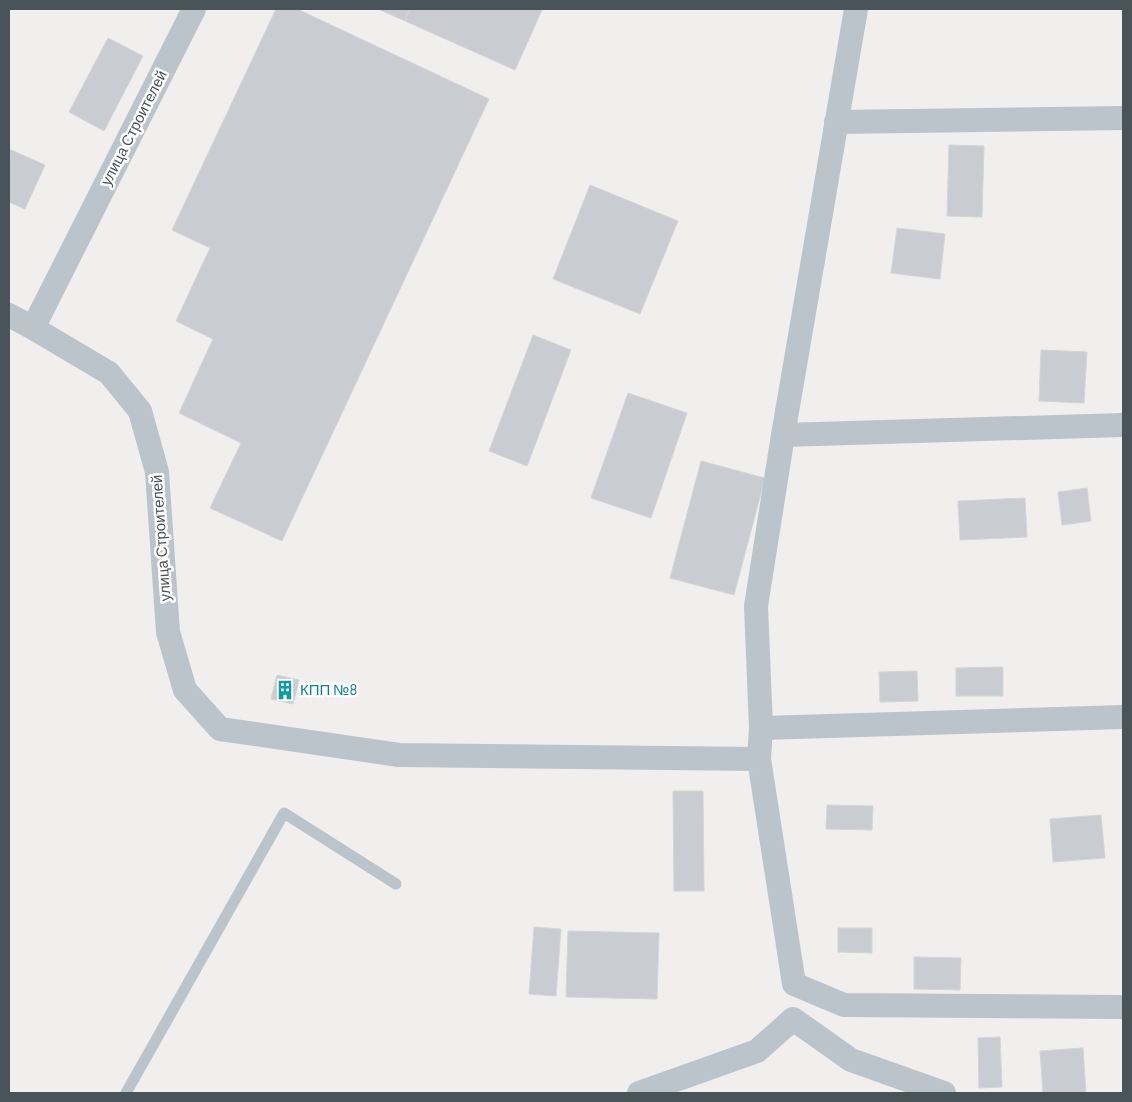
<svg xmlns="http://www.w3.org/2000/svg" width="1132" height="1102" viewBox="0 0 1132 1102" font-family="Barlow,sans-serif">
  <style>
    .building { fill: #c9ccd0; stroke: #d2d5d9 }
    .lines { fill: none; stroke-linecap: round; stroke-linejoin: round }
    .lane { stroke: #bac4ca; stroke-width: 11 }
    .street { stroke: #bac4ca; stroke-width: 24 }
    .labels { text-anchor: middle; stroke-width: 5; stroke-linejoin: round; paint-order: stroke }
    .street-label { font-size: 15px; fill: #48535a; stroke: #fff }
    .culture-label { font-size: 15px; fill: #0d838f; stroke: #fff; text-anchor: start }
  </style>
  <rect width="100%" height="100%" fill="#f1eeee"/>
  <path class="building" d="M276 9H297L489 99 282 541 210 508 241 443 179 413 213 339 176 321 210 248 172 230Z
    M378 9H410L405 21Z
    M410 9H538L542 10 515 70 405 21Z
    M108 38 143 56 104 131 69 112Z
    M949 145 984 146 982 217 947 216Z
    M9 149 45 165 25 209 9 202Z
    M590 185 678 221 640 314 553 279Z
    M897 228 945 234 940 279 891 273Z
    M533 335 571 350 527 466 489 451Z
    M1041 350 1087 352 1084 403 1039 401Z
    M628 393 687 413 651 518 591 498Z
    M701 461 765 478 734 595 670 578Z
    M1087 488 1091 521 1062 525 1058 492Z
    M1025 498 1027 537 960 540 958 501Z
    M1003 667V696H956V668Z
    M917 671 918 701 880 702 879 672Z
    M277 675 299 680 293 704 271 699Z
    M673 791H703L704 891H674Z
    M827 805 873 806 872 830 826 829Z
    M1101 815 1105 858 1053 862 1050 819Z
    M534 927 561 929 556 996 529 994Z
    M838 928H872V953L838 952Z
    M568 931 659 933 657 999 566 997Z
    M914 957 961 958 960 990 914 989Z
    M1000 1037 1002 1087 979 1088 978 1038Z
    M1083 1048 1086 1093H1043L1040 1051Z"/>
  <g class="lines">
    <path class="lane" d="M126 1093 284 813 396 884"/>
    <path class="street" d="M856 9 783 435 756 606 761 728 759 759 794 984 844 1005 1123 1007
      M836 122 1123 118
      M9 315 33 328 109 373 140 411 157 472 168 632 185 690 220 729 399 755 759 759
      M33 328 194 9
      M783 435 1123 425
      M761 728 1123 717
      M639 1093 757 1051 793 1019 851 1060 944 1093"/>
  </g>
  <defs>
    <symbol id="building-bare" viewBox="-9 -9 18 18"><path d="M-4-6H4V6H1V3H-1V6H-4ZM-2.5-4.3h1.7v1.8h-1.7ZM.8-4.3h1.7v1.8H.8ZM-2.5-1h1.7V.8h-1.7ZM.8-1h1.7V.8H.8Z" fill="#0f9aa8" stroke="#fff" stroke-width="2.5" paint-order="stroke"/></symbol>
  </defs>
  <g fill-rule="evenodd">
    <use href="#building-bare" x="271" y="676" width="28" height="28"/>
  </g>
  <g class="labels">
    <g class="street-label">
      <text transform="translate(134 128) rotate(-63)" y="5">улица Строителей</text>
      <text transform="translate(161 538) rotate(-94)" y="5">улица Строителей</text>
    </g>
    <g class="culture-label">
      <text x="300" y="695">КПП №8</text>
    </g>
  </g>
  <rect width="1132" height="1102" fill="none" stroke="#48535a" stroke-width="20"/>
</svg>
